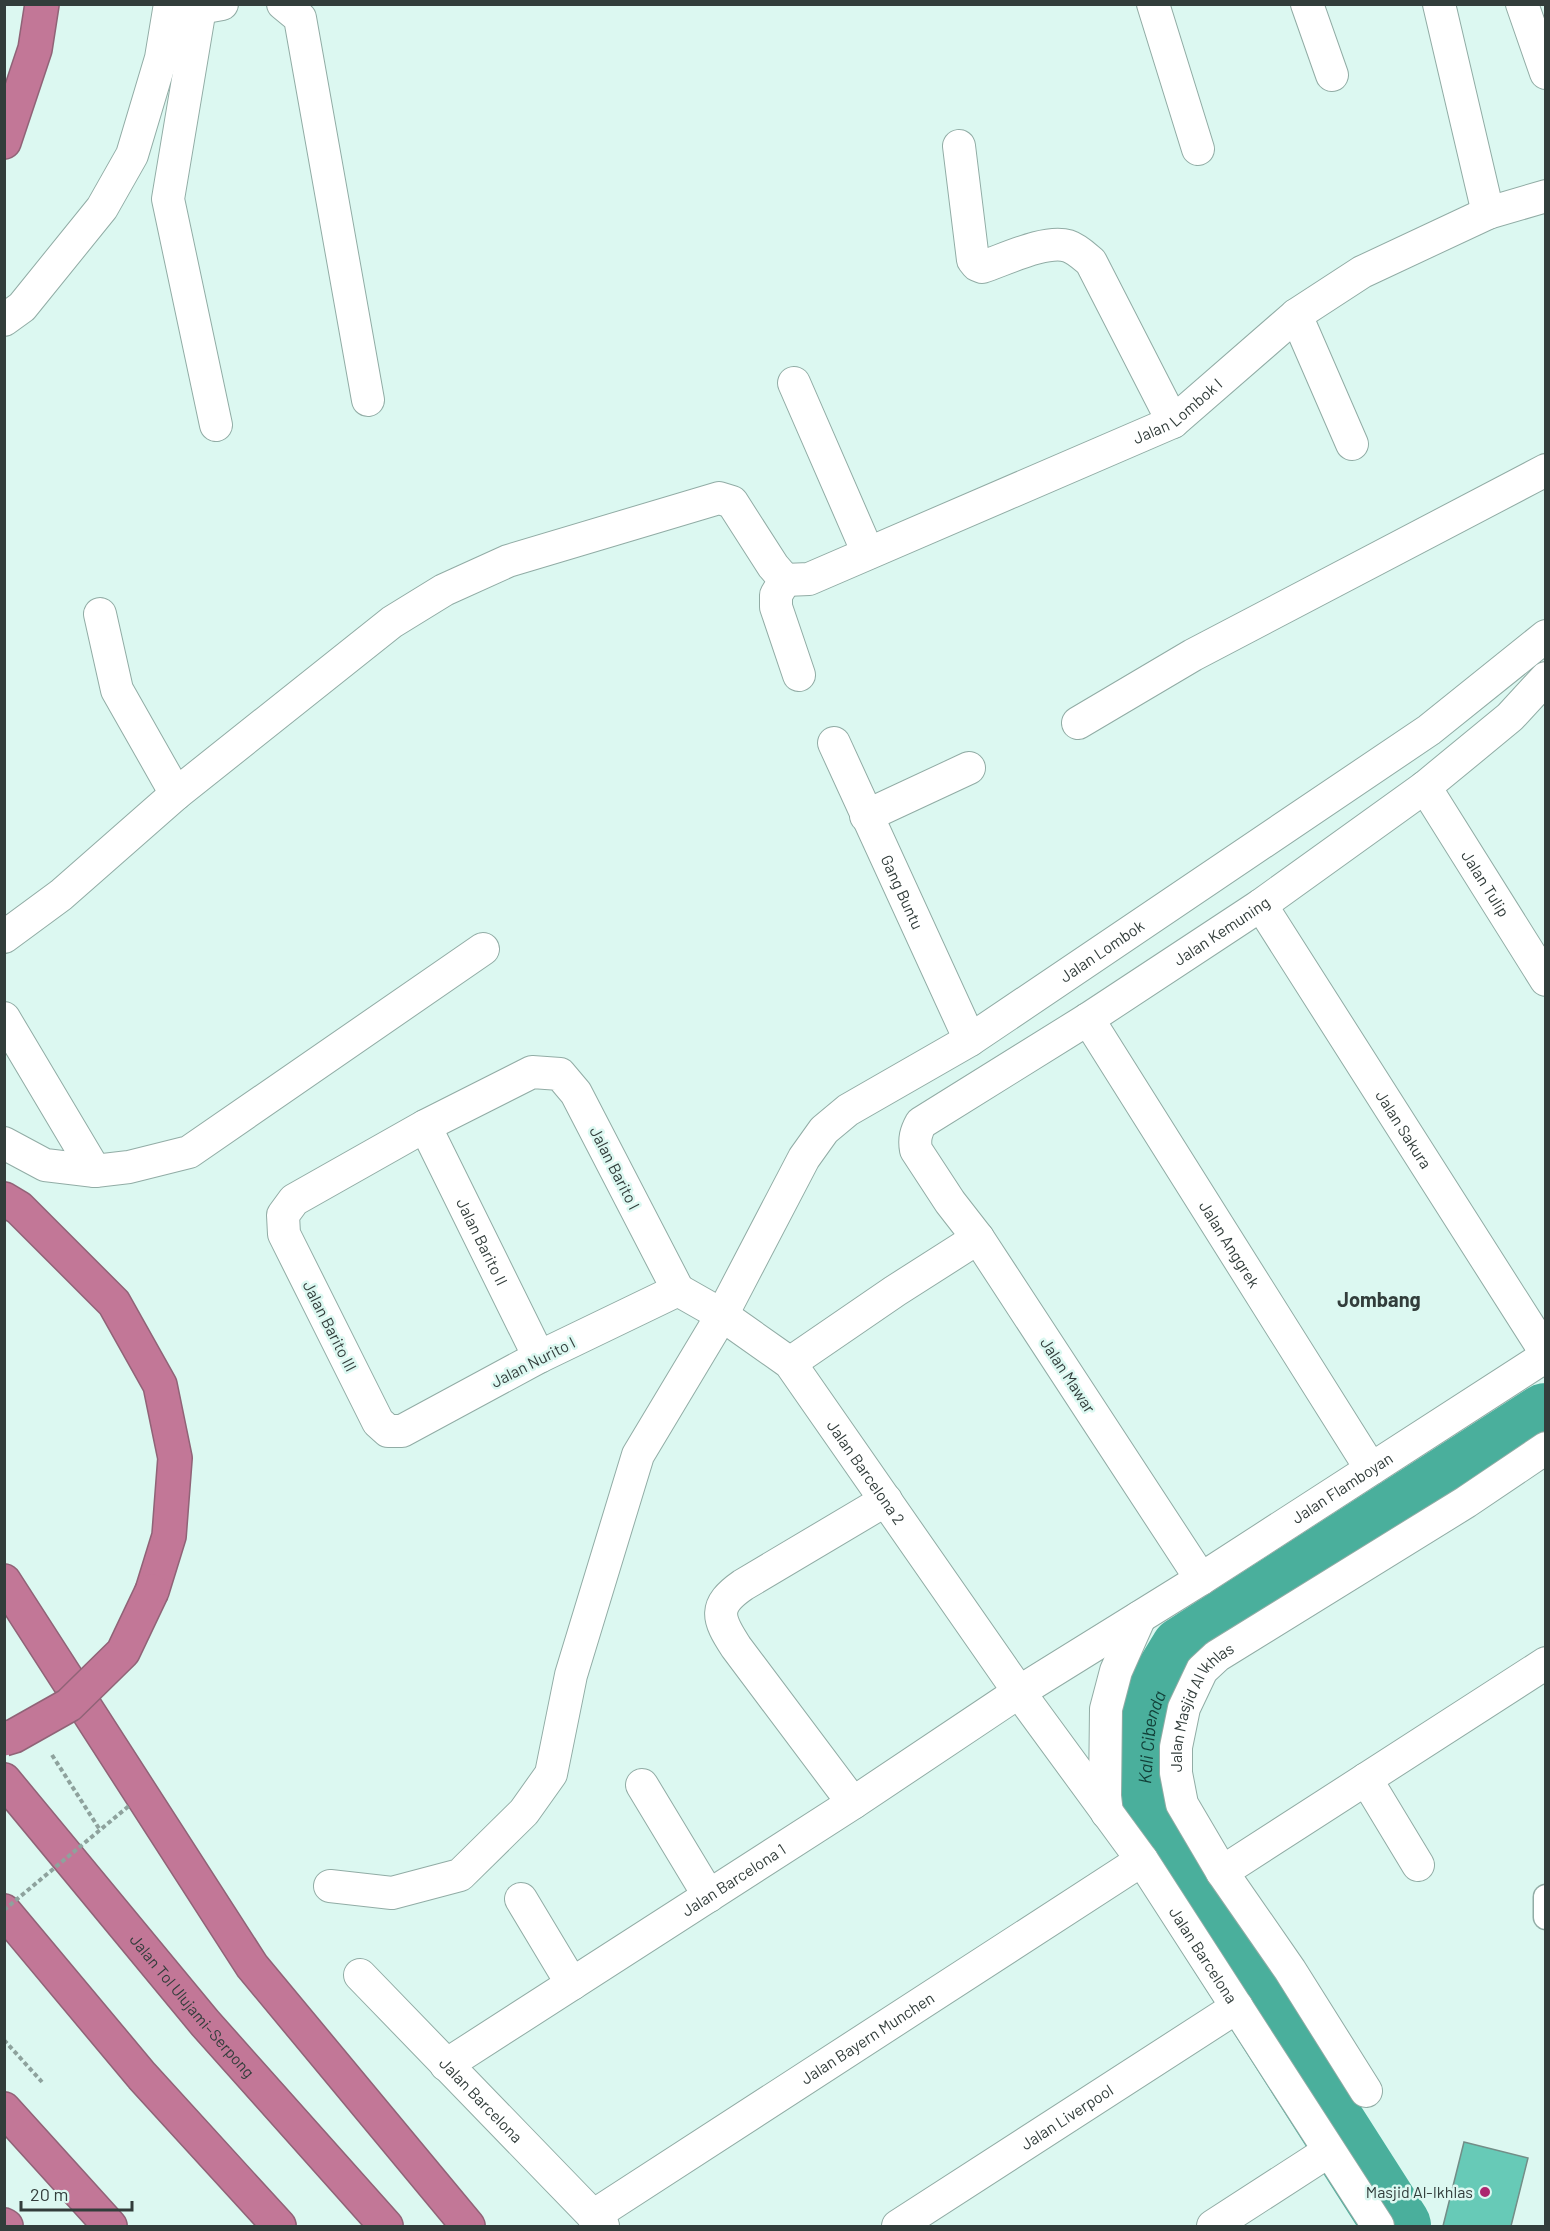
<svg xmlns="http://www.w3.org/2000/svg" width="1550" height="2231" viewBox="0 0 1550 2231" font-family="Barlow,sans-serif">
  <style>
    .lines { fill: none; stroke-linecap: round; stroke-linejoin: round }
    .river { stroke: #4aaf9c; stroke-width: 68 }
    .building { fill: #67cab7; stroke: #738d87; stroke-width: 1.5 }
    .pedestrian-casing { stroke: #91aca5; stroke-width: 27 }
    .minor-casing { stroke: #91aca5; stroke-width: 34 }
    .motorway-casing { stroke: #906377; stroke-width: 36 }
    .path { stroke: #8ea29d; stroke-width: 4; stroke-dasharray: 4.5 3; stroke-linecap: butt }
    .pedestrian { stroke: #fff; stroke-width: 24 }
    .minor { stroke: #fff; stroke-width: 32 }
    .motorway { stroke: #c27797; stroke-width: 33 }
    .motorway-bridge-casing { stroke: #906377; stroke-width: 36; stroke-linecap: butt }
    .path-bridge { stroke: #8ea29d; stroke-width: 4; stroke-dasharray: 4.5 3; stroke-linecap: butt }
    .motorway-bridge { stroke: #c27797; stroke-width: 33 }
    .poi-dot { fill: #ac276f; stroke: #dcf8f1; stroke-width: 2 }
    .labels { text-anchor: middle; stroke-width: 5; stroke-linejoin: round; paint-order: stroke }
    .street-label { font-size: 16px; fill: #323d3b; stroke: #dcf8f1 }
    .poi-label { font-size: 16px; fill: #323d3b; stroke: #dcf8f1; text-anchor: end }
    .water-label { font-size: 18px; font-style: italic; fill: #113f37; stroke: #dcf8f1 }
    .quarter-label { font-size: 20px; font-weight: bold; fill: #323d3b; stroke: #dcf8f1 }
  </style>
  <rect width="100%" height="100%" fill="#dcf8f1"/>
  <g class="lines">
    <path class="river" id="s1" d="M1397 2226 1157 1850 1144 1795 1150 1720 1164 1683 1184 1650 1546 1417"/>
  </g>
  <path class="building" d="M1464 2142 1528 2158 1511 2226H1443Z"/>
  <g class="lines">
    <defs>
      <path id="pedestrian" d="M1546 1897V1917"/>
      <g id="minor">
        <path d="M283 4 300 18 368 400"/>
        <path d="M1153 4 1198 149"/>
        <path d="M1307 4 1332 75"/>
        <path d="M1439 4 1488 213"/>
        <path d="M1522 4 1546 73"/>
        <path d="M959 146 973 260 977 265 982 267C1004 260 1046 239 1068 246 1077 249 1084 256 1091 262L1173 422"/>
        <path d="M1296 315 1352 444"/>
        <path d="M4 320 22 307 102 208 132 155 161 58 170 4"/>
        <path d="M794 383 868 553"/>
        <path d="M216 425 168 199 200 8 222 4"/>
        <path id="s2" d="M785 580 809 579 1173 422 1296 315 1362 272 1488 213 1546 196"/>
        <path d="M785 580 776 595V607L799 675"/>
        <path d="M100 614 117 690 176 794"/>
        <path d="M1078 723 1193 655 1546 470"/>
        <path id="s3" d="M834 743 970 1040"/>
        <path id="s4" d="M1425 787 1546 980"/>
        <path d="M866 816 969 768"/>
        <path id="s5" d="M1261 905 1546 1353"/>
        <path d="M4 937 61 895 176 794 392 622 444 590 508 561 719 498 732 502 773 566 785 580"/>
        <path d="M4 1018 95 1171"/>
        <path id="s6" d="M1088 1019 1371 1469"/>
        <path d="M532 1072 560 1074 576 1093 678 1290 539 1357 402 1431H388L378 1422 284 1234 283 1215 294 1200 425 1126Z"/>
        <path id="s7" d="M425 1126 539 1357"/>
        <path d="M4 1143 45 1165 95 1171 129 1167 189 1152 483 949"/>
        <path id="s8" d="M678 1290 722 1315 790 1363 1019 1692 1142 1860 1378 2226"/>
        <path d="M790 1363 895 1291 978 1238"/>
        <path id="s9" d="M1201 1579 978 1238 950 1202 916 1150C914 1139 916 1132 921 1123L1088 1019 1261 905 1425 787 1510 717 1546 678"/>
        <path d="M1366 1779 1418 1865"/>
        <path d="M642 1785 709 1896"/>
        <path d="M853 1803 736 1647C717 1618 713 1606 743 1585L886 1500"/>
        <path d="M1107 1813 1105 1796 1106 1709 1116 1671 1140 1617"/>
        <path d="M1222 1872 1546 1663"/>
        <path id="s10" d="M330 1886 392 1893 460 1875 524 1812 551 1774 571 1675 638 1455 722 1315 804 1158 824 1130 848 1110 970 1040 1429 730 1546 636"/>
        <path d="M521 1899 572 1984"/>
        <path id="s11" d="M360 1975 603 2226"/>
        <path id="s12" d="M446 2065 853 1803 1019 1692 1201 1579 1546 1356"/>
        <path id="s13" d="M1366 2091 1290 1970 1222 1872 1182 1804 1176 1773V1747L1184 1708 1202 1670 1217 1656 1466 1502 1546 1448"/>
        <path id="s14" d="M593 2216 1142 1860"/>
        <path id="s15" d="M898 2226 1237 2007"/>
        <path d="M1213 2226 1329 2151"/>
      </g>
      <g id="motorway">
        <path d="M4 142 35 49 42 4"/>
        <path d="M4 1199 19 1208 114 1303 160 1385 175 1458 169 1536 152 1591"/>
        <path d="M4 1581 252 1966 468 2226"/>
        <path id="s16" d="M4 1780 205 2023 386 2226"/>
        <path d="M4 1911 142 2076 279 2226"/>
        <path d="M4 2109 110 2226"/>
        <path d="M4 2225 6 2226"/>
      </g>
    </defs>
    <use href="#pedestrian" class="pedestrian-casing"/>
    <use href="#minor" class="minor-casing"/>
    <use href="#motorway" class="motorway-casing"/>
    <path class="path" d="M52 1755 100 1830
      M4 2040 42 2082"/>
    <use href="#pedestrian" class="pedestrian"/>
    <use href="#minor" class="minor"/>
    <use href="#motorway" class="motorway"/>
    <defs>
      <path id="motorway-bridge" d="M4 1739 14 1736 69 1705 123 1652 152 1591"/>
    </defs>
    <use href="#motorway-bridge" class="motorway-bridge-casing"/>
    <path class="path-bridge" d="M4 1910 130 1805"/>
    <use href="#motorway-bridge" class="motorway-bridge"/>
  </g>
  <circle class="poi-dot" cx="1485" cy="2192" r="6"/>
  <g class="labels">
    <g class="street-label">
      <text dy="6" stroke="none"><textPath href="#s2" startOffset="430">Jalan Lombok I</textPath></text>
      <text dy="6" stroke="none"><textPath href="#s4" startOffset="114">Jalan Tulip</textPath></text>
      <text dy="6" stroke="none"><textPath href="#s3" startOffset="164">Gang Buntu</textPath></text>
      <text dy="6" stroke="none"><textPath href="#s9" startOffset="900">Jalan Kemuning</textPath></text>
      <text dy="6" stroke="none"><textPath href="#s10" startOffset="1306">Jalan Lombok</textPath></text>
      <text dy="6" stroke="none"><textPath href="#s5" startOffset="266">Jalan Sakura</textPath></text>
      <text transform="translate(615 1168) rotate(63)" y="6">Jalan Barito I</text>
      <text dy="6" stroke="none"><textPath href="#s7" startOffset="129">Jalan Barito II</textPath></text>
      <text dy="6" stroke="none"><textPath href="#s6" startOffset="266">Jalan Anggrek</textPath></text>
      <text transform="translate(330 1326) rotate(63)" y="6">Jalan Barito III</text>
      <text transform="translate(533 1362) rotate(-27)" y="6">Jalan Nurito I</text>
      <text transform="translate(1068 1375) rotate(57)" y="6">Jalan Mawar</text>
      <text dy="6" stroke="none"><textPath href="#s8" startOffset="267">Jalan Barcelona 2</textPath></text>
      <text dy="6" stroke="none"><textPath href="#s12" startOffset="1066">Jalan Flamboyan</textPath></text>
      <text dy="6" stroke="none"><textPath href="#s13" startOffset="446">Jalan Masjid Al Ikhlas</textPath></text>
      <text dy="6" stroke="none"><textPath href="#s12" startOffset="342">Jalan Barcelona 1</textPath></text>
      <text dy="6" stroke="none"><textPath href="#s8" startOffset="856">Jalan Barcelona</textPath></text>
      <text dy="6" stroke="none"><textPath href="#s16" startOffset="294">Jalan Tol Ulujami–Serpong</textPath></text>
      <text dy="6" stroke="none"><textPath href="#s14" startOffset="327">Jalan Bayern Munchen</textPath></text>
      <text dy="6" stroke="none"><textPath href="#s11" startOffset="174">Jalan Barcelona</textPath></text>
      <text dy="6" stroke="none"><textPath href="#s15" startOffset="201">Jalan Liverpool</textPath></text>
    </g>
    <g class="poi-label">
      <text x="1473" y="2198">Masjid Al-Ikhlas</text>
    </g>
    <g class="water-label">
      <text dy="6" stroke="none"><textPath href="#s1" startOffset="561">Kali Cibenda</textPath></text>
    </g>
    <g class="quarter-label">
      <text x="1379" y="1307">Jombang</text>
    </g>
  </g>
  <rect width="1550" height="2231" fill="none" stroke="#323d3b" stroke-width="12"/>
  <path d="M21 2201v9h111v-9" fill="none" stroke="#323d3b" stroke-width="3"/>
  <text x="30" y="2201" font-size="18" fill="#323d3b" stroke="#dcf8f1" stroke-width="4.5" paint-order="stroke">20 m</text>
</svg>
